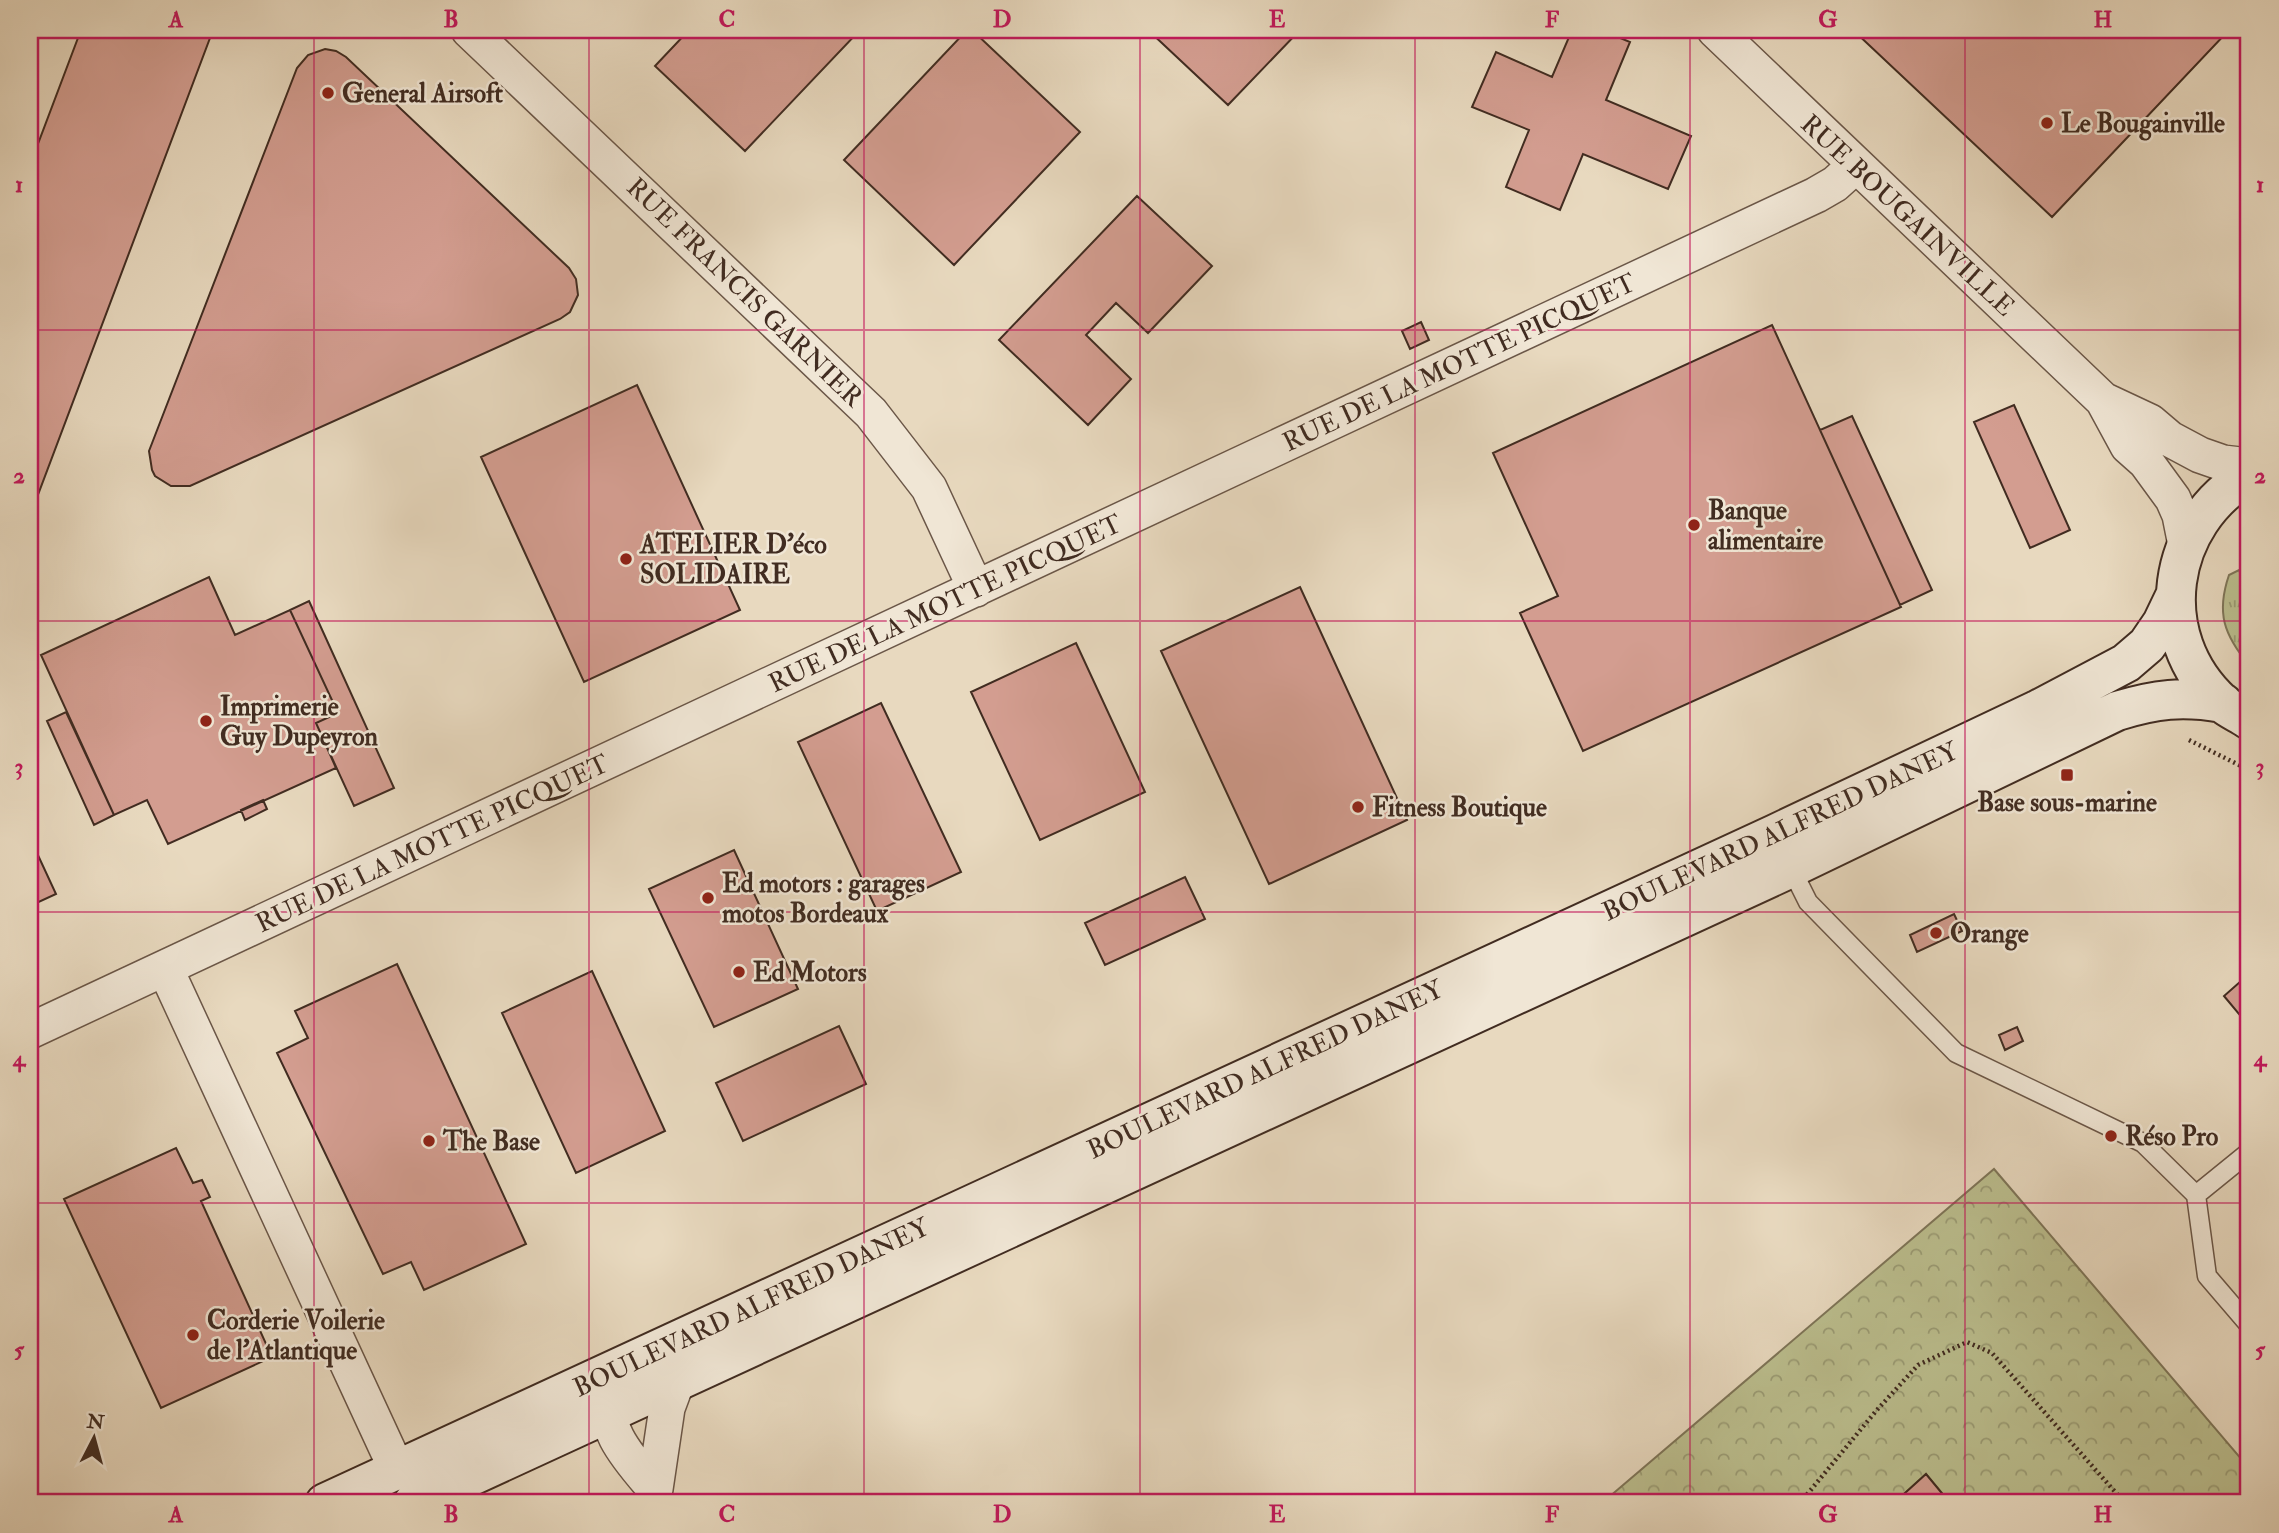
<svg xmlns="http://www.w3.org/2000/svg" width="2279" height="1533" viewBox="0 0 2279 1533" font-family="'IM FELL Double Pica',serif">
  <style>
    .grass { fill: url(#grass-tufts); stroke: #7e7558; stroke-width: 2 }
    .forest { fill: url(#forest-crowns); stroke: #7e7558; stroke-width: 2 }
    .building { fill: #d39d90; stroke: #412c21; stroke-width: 2 }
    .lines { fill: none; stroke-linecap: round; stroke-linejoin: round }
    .service-casing { stroke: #6b5748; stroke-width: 21 }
    .minor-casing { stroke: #6b5748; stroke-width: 38 }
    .secondary-casing { stroke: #412c21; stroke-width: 42 }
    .path { stroke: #412c21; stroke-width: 4.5; stroke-dasharray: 2 3.5; stroke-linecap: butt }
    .service { stroke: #f0e6d5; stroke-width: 18 }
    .minor { stroke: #f0e6d5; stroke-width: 35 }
    .secondary { stroke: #f0e6d5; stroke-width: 38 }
    .grid { fill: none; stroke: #c2185b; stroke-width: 2; stroke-opacity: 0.55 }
    .poi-dot { fill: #8f2418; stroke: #f0e6d5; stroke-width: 2.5 }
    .labels { text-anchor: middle; stroke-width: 5; stroke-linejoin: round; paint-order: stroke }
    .poi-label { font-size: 26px; font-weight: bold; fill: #412c21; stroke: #f0e6d5; text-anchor: start }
    .street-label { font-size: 26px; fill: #412c21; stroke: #f0e6d5 }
    .neatline { fill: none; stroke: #c2185b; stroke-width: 2.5 }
    .grid-label { font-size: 23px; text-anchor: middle; font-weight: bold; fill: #c2185b }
  </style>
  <defs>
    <pattern id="grass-tufts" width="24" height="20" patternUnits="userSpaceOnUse" patternTransform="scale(1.75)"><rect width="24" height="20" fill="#bbbe8e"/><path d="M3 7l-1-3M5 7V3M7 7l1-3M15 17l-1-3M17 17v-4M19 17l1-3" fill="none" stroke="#9a9b74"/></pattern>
    <pattern id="forest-crowns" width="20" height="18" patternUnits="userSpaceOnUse" patternTransform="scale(1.75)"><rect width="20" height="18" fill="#bbbe8e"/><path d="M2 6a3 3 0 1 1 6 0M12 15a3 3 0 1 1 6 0" fill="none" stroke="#9a9b74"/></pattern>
  </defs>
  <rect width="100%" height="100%" fill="#e8d9bf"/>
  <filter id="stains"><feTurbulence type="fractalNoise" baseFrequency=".00286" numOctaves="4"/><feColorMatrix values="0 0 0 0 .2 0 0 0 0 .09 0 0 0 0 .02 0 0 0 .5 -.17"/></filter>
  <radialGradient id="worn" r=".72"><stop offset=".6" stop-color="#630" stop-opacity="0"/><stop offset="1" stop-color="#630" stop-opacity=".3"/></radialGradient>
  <path class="grass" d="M2249 565V665C2224 635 2216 613 2229 575Z"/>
  <path class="forest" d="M1994 1169 2249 1468V1503H1950L1926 1474 1894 1503H1602Z"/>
  <path class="building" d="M81 30H213L30 516V165Z
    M689 30H860L745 151 655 66Z
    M967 30H972L1080 132 954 265 844 160Z
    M1148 30H1300L1228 105Z
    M1572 30H1601L1630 42 1606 100 1691 136 1668 189 1583 154 1560 210 1506 187 1529 130 1472 107 1496 52 1552 77Z
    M1853 30H2229L2052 217Z
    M325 49 336 51 346 57 569 268 576 279 578 295 570 312 560 319 190 486H171L155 476 152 470 149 451 297 68 308 55Z
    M1137 196 1212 266 1148 333 1116 303 1086 335 1131 379 1088 425 999 340Z
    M1421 322 1429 340 1410 349 1402 331Z
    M1772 325 1901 607 1583 751 1520 613 1558 596 1493 453Z
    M637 385 740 610 584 682 481 457Z
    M2014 405 2070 530 2030 548 1974 422Z
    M1852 416 1932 590 1900 605 1820 430Z
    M209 577 235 635 290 610 338 713 316 723 336 768 168 844 147 800 114 815 41 655Z
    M1300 587 1407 820 1269 884 1161 651Z
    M309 601 394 788 354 806 316 723 338 713 290 610Z
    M1076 643 1145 792 1040 840 971 692Z
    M881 703 961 872 877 911 798 742Z
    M66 712 114 815 94 825 47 721Z
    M263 800 267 809 245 820 241 810Z
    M30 838 56 894 30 906Z
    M734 850 798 989 714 1027 649 889Z
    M1185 877 1205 919 1105 965 1085 923Z
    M1954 914 1962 931 1917 952 1910 935Z
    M397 964 526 1244 424 1290 411 1262 383 1274 277 1053 308 1038 295 1011Z
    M592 971 665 1131 576 1173 502 1013Z
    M2249 974V1026L2224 996Z
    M839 1026 866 1084 743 1141 716 1083Z
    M2017 1027 2023 1041 2005 1050 1999 1035Z
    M176 1148 193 1183 202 1180 210 1197 201 1201 272 1357 161 1408 64 1199Z
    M1926 1474 1950 1503H1894Z"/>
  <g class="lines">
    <defs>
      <path id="service" d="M1790 866 1808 902 1956 1053 2143 1143 2196 1195 2207 1276 2249 1325
        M2196 1195 2249 1152"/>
      <path id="minor" d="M469 30 871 413 929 488 976 589
        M1715 30 2103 400 2150 422 2170 439 2200 455 2223 463 2249 466
        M2103 400 2128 446 2146 462 2173 499 2180 515 2186 545
        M165 968 397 1470
        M30 1031 1816 195 1835 184 1855 166
        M613 1388C595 1424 633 1463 655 1489L667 1408 677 1381"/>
      <path id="secondary" d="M2249 475C2166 523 2149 636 2222 703 2230 710 2241 714 2249 720
        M325 1503 1775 834 2037 710 2126 663 2147 645 2162 623 2175 596
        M413 1503 1791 868 2117 711C2156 699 2182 696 2223 703"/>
    </defs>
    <use href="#service" class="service-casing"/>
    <use href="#minor" class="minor-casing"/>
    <use href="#secondary" class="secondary-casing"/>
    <path class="path" d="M2189 740 2249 770
      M1800 1503 1876 1411 1918 1365 1967 1342 1992 1353 2125 1503"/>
    <use href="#service" class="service"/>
    <use href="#minor" class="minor"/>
    <use href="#secondary" class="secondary"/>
  </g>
  <path class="grid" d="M314 30V1503M589 30V1503M864 30V1503M1140 30V1503M1415 30V1503M1690 30V1503M1965 30V1503M30 330H2249M30 621H2249M30 912H2249M30 1203H2249"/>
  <g class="poi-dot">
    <circle cx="328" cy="93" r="7"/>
    <circle cx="2047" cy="123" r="7"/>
    <circle cx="1694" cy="525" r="7"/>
    <circle cx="626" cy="559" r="7"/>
    <circle cx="206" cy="721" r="7"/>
    <rect x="2060" y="768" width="14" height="14" rx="3.5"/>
    <circle cx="1358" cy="807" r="7"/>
    <circle cx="708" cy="898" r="7"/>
    <circle cx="1936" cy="933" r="7"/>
    <circle cx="739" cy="972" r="7"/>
    <circle cx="2111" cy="1136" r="7"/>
    <circle cx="429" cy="1141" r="7"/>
    <circle cx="193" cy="1335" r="7"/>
  </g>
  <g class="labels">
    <g class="poi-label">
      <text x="342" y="102">General Airsoft</text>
      <text x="2061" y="132">Le Bougainville</text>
      <text x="1708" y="519">Banque<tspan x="1708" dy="30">alimentaire</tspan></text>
      <text x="640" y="553">ATELIER D'éco<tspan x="640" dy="30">SOLIDAIRE</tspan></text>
      <text x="220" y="715">Imprimerie<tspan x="220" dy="30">Guy Dupeyron</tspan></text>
      <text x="2067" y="811" text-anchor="middle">Base sous-marine</text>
      <text x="1372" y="816">Fitness Boutique</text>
      <text x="722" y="892">Ed motors : garages<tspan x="722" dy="30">motos Bordeaux</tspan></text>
      <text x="1950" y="942">Orange</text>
      <text x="753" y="981">Ed Motors</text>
      <text x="2125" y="1145">Réso Pro</text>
      <text x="443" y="1150">The Base</text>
      <text x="207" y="1329">Corderie Voilerie<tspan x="207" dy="30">de l'Atlantique</tspan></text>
    </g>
    <g class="street-label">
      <text transform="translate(1908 215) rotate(43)" y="9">RUE BOUGAINVILLE</text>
      <text transform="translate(745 292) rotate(44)" y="9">RUE FRANCIS GARNIER</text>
      <text transform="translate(1459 362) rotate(-25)" y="9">RUE DE LA MOTTE PICQUET</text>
      <text transform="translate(945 603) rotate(-25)" y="9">RUE DE LA MOTTE PICQUET</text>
      <text transform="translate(1780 831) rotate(-25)" y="9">BOULEVARD ALFRED DANEY</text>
      <text transform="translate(432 843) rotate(-25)" y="9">RUE DE LA MOTTE PICQUET</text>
      <text transform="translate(1265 1069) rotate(-25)" y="9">BOULEVARD ALFRED DANEY</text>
      <text transform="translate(751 1307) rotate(-25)" y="9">BOULEVARD ALFRED DANEY</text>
    </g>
  </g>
  <rect width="2279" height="1533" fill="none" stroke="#e8d9bf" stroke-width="77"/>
  <g transform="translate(94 1438) rotate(6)" stroke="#f0e6d5" stroke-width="5" paint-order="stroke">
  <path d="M0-5L12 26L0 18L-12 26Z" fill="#412c21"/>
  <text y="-10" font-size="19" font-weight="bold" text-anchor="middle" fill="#412c21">N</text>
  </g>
  <rect x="38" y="38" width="2202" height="1456" class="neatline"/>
  <g class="grid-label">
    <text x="176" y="27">A</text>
    <text x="451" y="27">B</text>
    <text x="727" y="27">C</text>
    <text x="1002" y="27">D</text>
    <text x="1277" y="27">E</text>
    <text x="1552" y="27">F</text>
    <text x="1828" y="27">G</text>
    <text x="2103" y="27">H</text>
    <text x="19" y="192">1</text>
    <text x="2260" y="192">1</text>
    <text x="19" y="483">2</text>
    <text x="2260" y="483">2</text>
    <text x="19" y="774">3</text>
    <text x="2260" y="774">3</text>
    <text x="19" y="1066">4</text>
    <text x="2260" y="1066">4</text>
    <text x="19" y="1357">5</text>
    <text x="2260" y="1357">5</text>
    <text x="176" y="1522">A</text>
    <text x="451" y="1522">B</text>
    <text x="727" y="1522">C</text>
    <text x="1002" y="1522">D</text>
    <text x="1277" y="1522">E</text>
    <text x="1552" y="1522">F</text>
    <text x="1828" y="1522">G</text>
    <text x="2103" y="1522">H</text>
  </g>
  <rect width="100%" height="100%" filter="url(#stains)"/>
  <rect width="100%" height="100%" fill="url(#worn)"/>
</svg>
